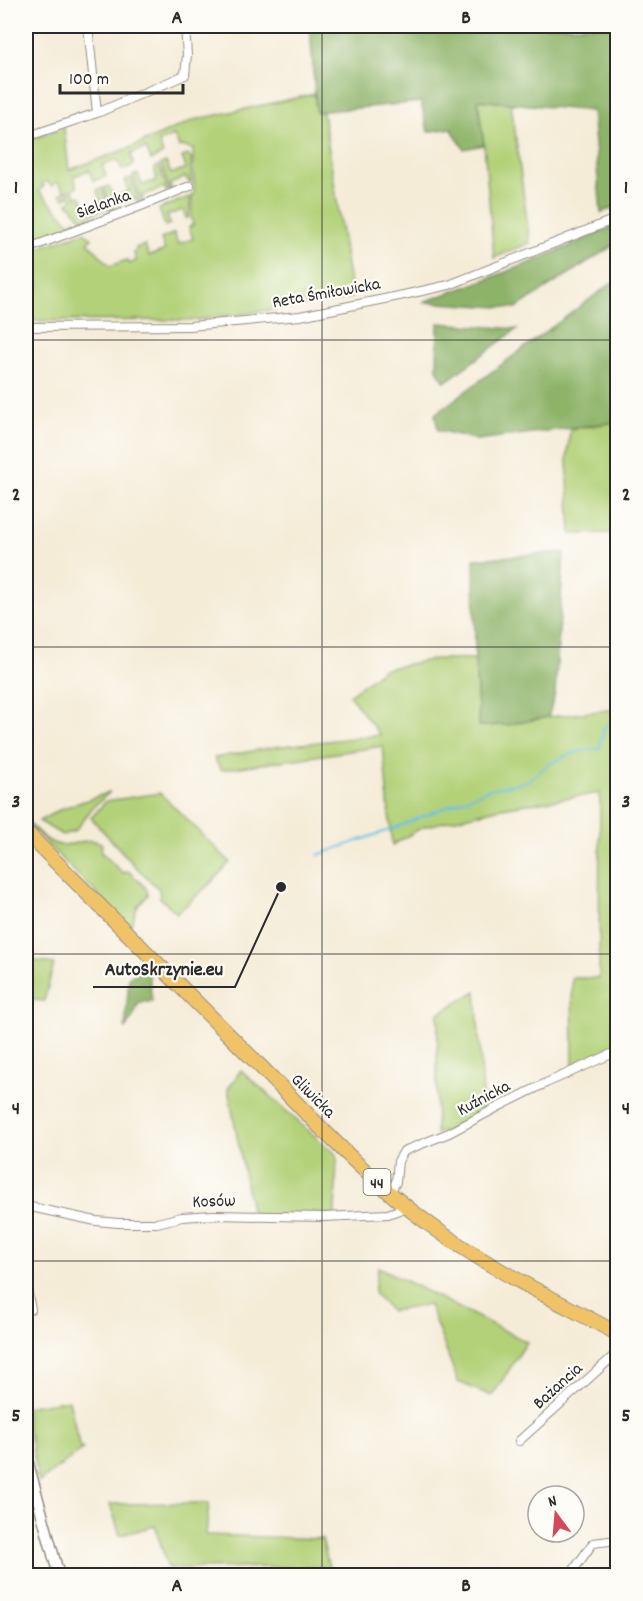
<svg xmlns="http://www.w3.org/2000/svg" width="643" height="1601" viewBox="0 0 643 1601" font-family="Dekko,sans-serif">
  <style>
    .green { fill: #b2d178; stroke: #6e7e52; stroke-width: 1.5 }
    .forest { fill: #8db368; stroke: #5c6f4a; stroke-width: 1.5 }
    .lines { fill: none; stroke-linecap: round; stroke-linejoin: round }
    .stream { stroke: #66bfe4; stroke-width: 2 }
    .minor-casing { stroke: #908c82; stroke-width: 10 }
    .tertiary-casing { stroke: #908c82; stroke-width: 13 }
    .primary-casing { stroke: #908c82; stroke-width: 16 }
    .minor { stroke: #fff; stroke-width: 8 }
    .tertiary { stroke: #fff; stroke-width: 10 }
    .primary { stroke: #f1c369; stroke-width: 14 }
    .grid { fill: none; stroke: #2b2b2b; stroke-width: 1.5; stroke-opacity: 0.55 }
    .labels { text-anchor: middle; stroke-width: 4.5; stroke-linejoin: round; paint-order: stroke }
    .shield { fill: #fdfcf7; stroke: #6a6a68; stroke-width: 1.5 }
    .shield-label { font-size: 16px; font-weight: bold; fill: #2b2b2b }
    .street-label { font-size: 18px; fill: #2b2b2b; stroke: #fdfcf7 }
    .leader { fill: none; stroke: #2b2b2b; stroke-width: 2 }
    .callout-dot { fill: #2b2b2b; stroke: #fdfcf7; stroke-width: 2 }
    .callout-label { font-size: 20px; text-anchor: middle; font-weight: bold; fill: #2b2b2b; stroke: #fdfcf7; stroke-width: 4.5; stroke-linejoin: round; paint-order: stroke }
    .neatline { fill: none; stroke: #2b2b2b; stroke-width: 2 }
    .grid-label { font-size: 20px; text-anchor: middle; font-weight: bold; fill: #2b2b2b }
  </style>
  <rect width="100%" height="100%" fill="#fdfcf7"/>
  <filter id="ink" filterUnits="userSpaceOnUse"><feTurbulence type="fractalNoise" baseFrequency=".0167" numOctaves="2"/><feDisplacementMap in="SourceGraphic" scale="12" xChannelSelector="R" yChannelSelector="G"/><feConvolveMatrix kernelMatrix="1 2 1 2 8 2 1 2 1" color-interpolation-filters="sRGB"/></filter>
  <filter id="wash" filterUnits="userSpaceOnUse"><feTurbulence type="fractalNoise" baseFrequency=".008" numOctaves="4" result="noise"/><feDisplacementMap in="SourceGraphic" scale="24" xChannelSelector="R" yChannelSelector="G"/><feGaussianBlur stdDeviation="1.35" result="paint"/><feColorMatrix in="noise" values="0 0 0 0 0 0 0 0 0 0 0 0 0 0 0 0 0 1.4 0 .05"/><feComposite in="paint" operator="in"/></filter>
  <g filter="url(#wash)">
    <rect width="100%" height="100%" fill="#f5ecd8"/>
    <path class="green" d="M315 94 316 112H323L352 297 337 301 197 320 26 321V252L84 232 92 238 88 242 110 266 127 260 129 264 136 261 134 252 137 250 136 248 145 245 149 256 165 250 161 239 174 233 178 244 193 239 189 227 193 225 191 217 193 201 191 196 194 195 193 149 181 146 179 147 174 136 159 142 163 154 151 160 146 148 131 154 134 165 122 170 118 160 102 165 106 176 93 181 89 170 74 176 77 187 66 191 61 196 60 195 65 191 57 182 52 186 46 181 42 184 44 186 39 191 71 224 75 220 77 225 74 228 26 245V141L64 128 69 170 132 147 194 120Z
      M477 100 511 103 530 243 494 258 484 145Z
      M188 155 191 158V183H189L186 177 170 184 172 190 170 191 161 164 166 162 171 174 186 168 182 157Z
      M159 166 168 191 166 192 164 187 142 196 144 202H142L133 176 138 174 142 185 157 180 154 168Z
      M131 178 140 203 138 204 136 198 113 206 115 212 113 213 104 188 109 186 114 197 129 191 125 180Z
      M102 188 111 214 108 208 88 216 90 221 83 220 68 203 72 199 69 195 64 199 63 198 68 193 74 191 76 197 81 196 85 207 101 202 97 190Z
      M189 197 191 201 188 218H186L183 210 167 215 170 224 165 226 159 209Z
      M617 422V533L571 534 567 460 570 429Z
      M435 659H475L479 726 507 725 548 717 617 709 615 808 618 809 617 1048 573 1067 572 978H599L600 793 501 808 423 827 392 845 383 746 221 770 214 758 274 747 380 735 349 695 384 669Z
      M110 792 93 807 75 831 62 835 39 821 61 809Z
      M160 793 230 862 212 882 177 913 160 898 159 889 135 866 91 818 106 801Z
      M26 820C34 828 44 840 56 844 71 849 89 834 102 844L101 852 123 873 128 871 131 873 145 887 147 890 148 895 138 906 131 925H129L123 920 26 823Z
      M26 959 54 964 44 1001 26 999Z
      M476 991 484 1110 447 1130 436 1134 438 1014Z
      M241 1070 303 1126 337 1155 335 1214 257 1217 251 1210 228 1089Z
      M378 1267 527 1342 492 1396 458 1382 429 1305 391 1311 374 1293Z
      M69 1400 80 1449 84 1448 39 1482 26 1419V1407Z
      M209 1503 206 1535 322 1539 329 1567 168 1568 155 1526 120 1535 110 1504Z"/>
    <path class="forest" d="M310 26H617V206L601 213 592 111 478 100 484 145 464 149 451 128 428 132 421 102 316 112Z
      M617 224V243L516 308 423 302C489 279 555 255 617 224Z
      M617 279V422L477 440 438 430 435 414Z
      M438 323 517 329 445 382 437 370Z
      M564 552 555 694 548 717 507 725 479 726 475 659 474 559Z
      M144 970 149 975 152 1002H139L134 1015 125 1029 129 977Z"/>
    <g class="lines">
      <path class="stream" d="M318 855 392 829 490 789 526 782 549 764 572 753 600 748 603 729 613 721 618 720"/>
    </g>
  </g>
  <g filter="url(#ink)">
    <g class="lines">
      <defs>
        <path id="minor" d="M88 26 97 113
          M26 137 97 113 185 75 187 55 185 26
          M26 249 141 206 190 186
          M26 327 190 326 300 316 399 296 449 285 618 218
          M390 1193 396 1182 398 1161 404 1151 449 1133 500 1106 546 1083 618 1051
          M26 1206 96 1221 118 1223H157L182 1217 213 1215 324 1217 388 1214 399 1210 403 1205
          M28 1207 26 1285 31 1309
          M519 1441 618 1352
          M26 1499 37 1496
          M575 1568 593 1543 618 1540"/>
        <path id="tertiary" d="M26 1456 59 1576"/>
        <path id="primary" d="M26 832C104 910 182 988 260 1066 314 1120 367 1179 429 1224 488 1268 554 1299 618 1334"/>
      </defs>
      <use href="#minor" class="minor-casing"/>
      <use href="#tertiary" class="tertiary-casing"/>
      <use href="#primary" class="primary-casing"/>
      <use href="#minor" class="minor"/>
      <use href="#tertiary" class="tertiary"/>
      <use href="#primary" class="primary"/>
    </g>
  </g>
  <path class="grid" d="M322 26V1576M26 340H618M26 647H618M26 954H618M26 1261H618"/>
  <g class="labels">
    <rect class="shield" x="363.5" y="1169" width="27" height="26" rx="4.5"/>
    <g class="shield-label">
      <text x="377" y="1188">44</text>
    </g>
    <g class="street-label">
      <text transform="translate(103 203) rotate(-20)" y="6">Sielanka</text>
      <text transform="translate(326 292) rotate(-10)" y="6">Reta Śmiłowicka</text>
      <text transform="translate(314 1095) rotate(45)" y="6">Gliwicka</text>
      <text transform="translate(483 1097) rotate(-28)" y="6">Kuźnicka</text>
      <text transform="translate(214 1200) rotate(-2)" y="6">Kosów</text>
      <text transform="translate(557 1385) rotate(-42)" y="6">Bażancia</text>
    </g>
  </g>
  <path class="leader" d="M281 887L235 987H93"/>
  <circle class="callout-dot" cx="281" cy="887" r="6"/>
  <g class="callout-label">
    <text x="164" y="975">AutoSkrzynie.eu</text>
  </g>
  <rect width="643" height="1601" fill="none" stroke="#fdfcf7" stroke-width="66"/>
  <g transform="translate(556 1514) rotate(344)"><circle r="28" fill="#fdfcf7" stroke="#a9a8a5" stroke-width="1.5"/>
  <path d="M0-4.5L10 22L0 15L-10 22Z" fill="#d1495b"/>
  <text y="-9" font-size="16" font-weight="bold" text-anchor="middle" fill="#2b2b2b">N</text>
  </g>
  <path d="M60 84v9h123v-9" fill="none" stroke="#2b2b2b" stroke-width="3"/>
  <text x="69" y="84" font-size="18" fill="#2b2b2b" stroke="#fdfcf7" stroke-width="4.5" paint-order="stroke">100 m</text>
  <rect x="33" y="33" width="577" height="1535" class="neatline"/>
  <g class="grid-label">
    <text x="177" y="23">A</text>
    <text x="466" y="23">B</text>
    <text x="16" y="193">1</text>
    <text x="626" y="193">1</text>
    <text x="16" y="500">2</text>
    <text x="626" y="500">2</text>
    <text x="16" y="807">3</text>
    <text x="626" y="807">3</text>
    <text x="16" y="1114">4</text>
    <text x="626" y="1114">4</text>
    <text x="16" y="1421">5</text>
    <text x="626" y="1421">5</text>
    <text x="177" y="1591">A</text>
    <text x="466" y="1591">B</text>
  </g>
</svg>
